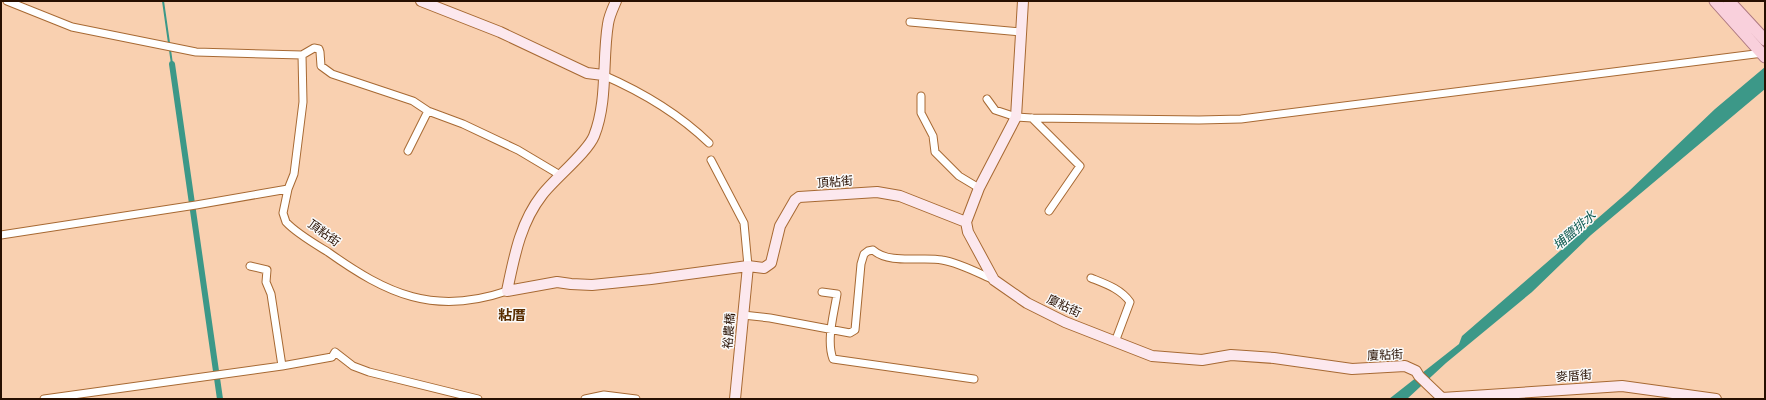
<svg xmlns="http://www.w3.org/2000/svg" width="1766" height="400" viewBox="0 0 1766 400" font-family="Quicksand,'Noto Sans TC',sans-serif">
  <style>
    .water { fill: #3c9888 }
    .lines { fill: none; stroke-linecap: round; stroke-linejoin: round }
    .stream { stroke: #3c9888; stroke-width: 2 }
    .canal { stroke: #3c9888; stroke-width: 6 }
    .street-casing { stroke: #a76933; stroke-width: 9 }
    .secondary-casing { stroke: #a76933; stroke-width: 12 }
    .primary-casing { stroke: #ad7880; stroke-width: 13 }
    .street { stroke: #fff; stroke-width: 7 }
    .secondary { stroke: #fce8ee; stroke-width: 10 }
    .primary { stroke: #f9d0dc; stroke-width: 11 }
    .labels { text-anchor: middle; stroke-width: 3; stroke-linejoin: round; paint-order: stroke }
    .street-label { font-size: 12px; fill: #270f00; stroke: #fafafa }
    .water-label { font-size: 13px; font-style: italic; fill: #0c594e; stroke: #fafafa }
    .quarter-label { font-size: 14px; font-weight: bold; fill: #592d00; stroke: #fafafa }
  </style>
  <rect width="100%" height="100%" fill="#f9d0b0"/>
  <path class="water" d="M1765 67V89L1591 235 1532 292 1446 363 1407 399H1389L1459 344 1462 336 1628 192 1715 109Z"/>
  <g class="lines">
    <path class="stream" d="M163 1 172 64"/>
    <path class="canal" d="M172 64 220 399"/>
    <defs>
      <path id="street" d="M7 1 72 27 196 52 302 55 314 48 319 49 320 52 321 66 332 74 413 101 428 111 463 124 518 150 560 175
        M910 22 1020 32
        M302 55 303 102 294 174 288 189 283 213 286 222C296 233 315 244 328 252 387 294 434 316 507 291
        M603 75C642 92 679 114 709 143
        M921 96V113L933 136 935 152 959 176 979 188
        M987 99 995 110 1016 117 1032 118 1199 120 1241 119 1763 53
        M1032 118 1080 166 1049 211
        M408 151 428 111
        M711 160 744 223 748 266
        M1 235 196 205 288 189
        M250 266 267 270 266 282 271 294 282 366
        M1091 278C1106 284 1121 289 1130 302L1115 342
        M822 292 837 294C834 314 826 340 833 359L974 379
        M743 315 770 318 850 333 855 330 861 264 864 254 868 251 873 250C890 265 922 256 942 260 960 263 978 273 994 280
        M44 399 282 366 332 357 335 352 353 366 369 372 478 399
        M585 399 604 395 636 399"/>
      <path id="secondary" d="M421 1 500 32 587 73 603 75
        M616 1C613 8 609 16 608 24 602 60 608 101 594 136 587 153 555 178 542 195 520 223 514 258 507 291L557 282 571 284 592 285 651 279 748 266 764 268 771 263 780 226 795 200 799 197 877 192 900 196 966 222
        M1023 1 1016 117 979 188 966 222 968 232 994 280 1027 303 1065 322 1152 356 1202 360 1231 355 1274 358 1352 369 1405 366 1416 371 1419 376 1442 398 1622 386 1716 399
        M735 399 748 266"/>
      <path id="primary" d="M1715 1 1765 57
        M1729 1 1765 40"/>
    </defs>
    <use href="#street" class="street-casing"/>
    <use href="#secondary" class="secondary-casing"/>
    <use href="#primary" class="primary-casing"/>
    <use href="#street" class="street"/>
    <use href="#secondary" class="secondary"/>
    <use href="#primary" class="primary"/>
  </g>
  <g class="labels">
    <g class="street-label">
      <text transform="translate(835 182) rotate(-4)" y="4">頂粘街</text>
      <text transform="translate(324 233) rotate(36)" y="4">頂粘街</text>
      <text transform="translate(1064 306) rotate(25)" y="4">廈粘街</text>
      <text transform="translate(729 331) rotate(-85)" y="4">裕農橋</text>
      <text transform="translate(1385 355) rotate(-2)" y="4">廈粘街</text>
      <text transform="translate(1574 376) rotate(-4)" y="4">麥厝街</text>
    </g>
    <g class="water-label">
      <text transform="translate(1574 230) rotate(-41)" y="5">埔鹽排水</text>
    </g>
    <g class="quarter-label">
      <text x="512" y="320">粘厝</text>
    </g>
  </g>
  <rect width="1766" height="400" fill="none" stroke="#270f00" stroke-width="4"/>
</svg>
